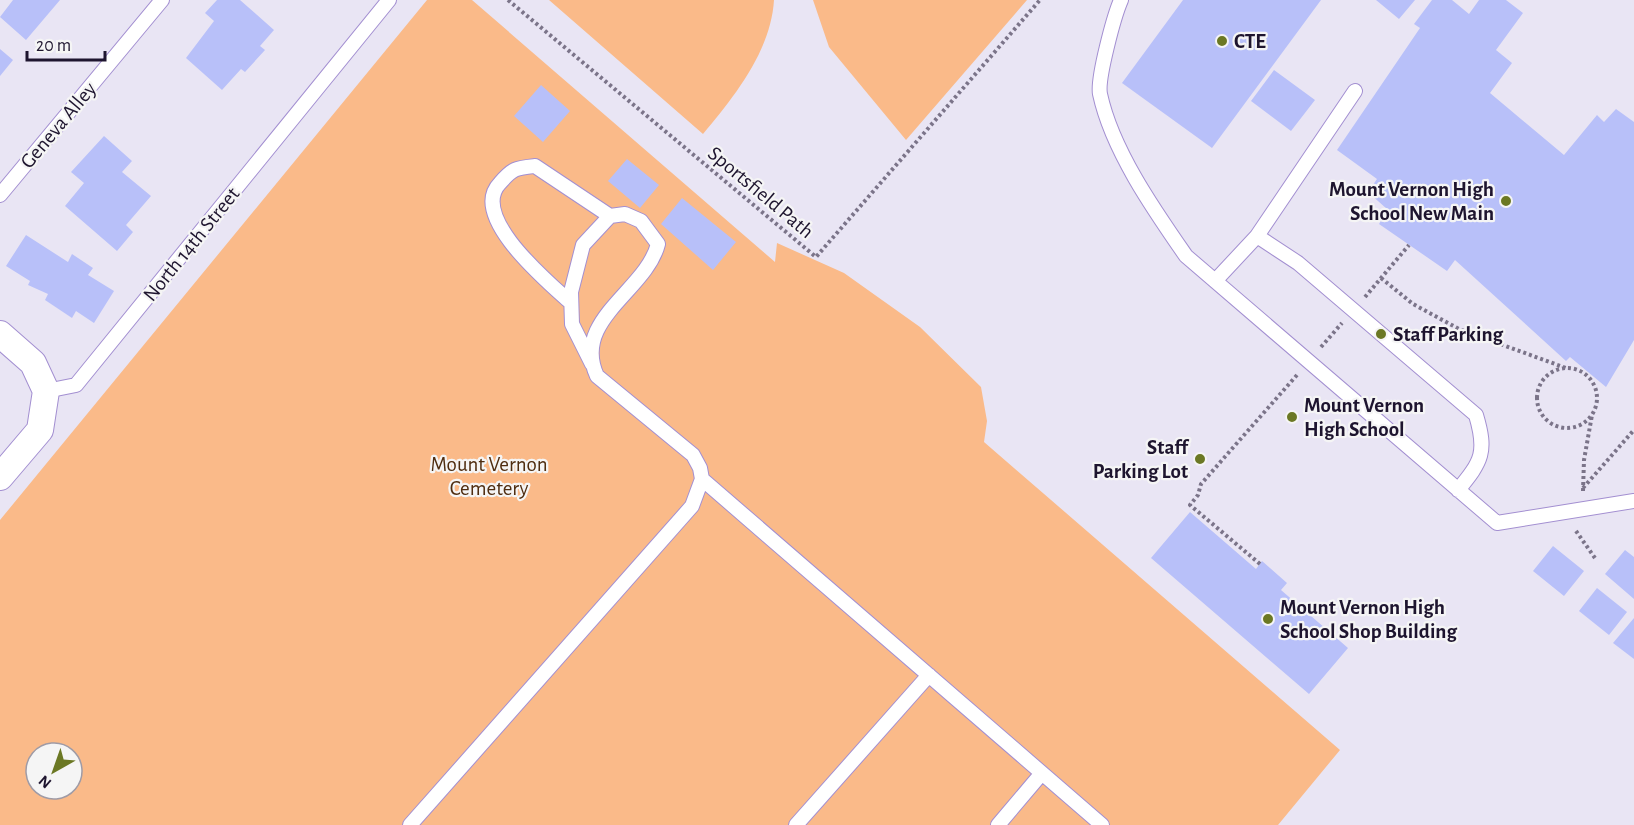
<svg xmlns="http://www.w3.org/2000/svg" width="1634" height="825" viewBox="0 0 1634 825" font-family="'Alegreya Sans',sans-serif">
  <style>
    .green { fill: #faba89; fill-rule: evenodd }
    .building { fill: #b8c0f9 }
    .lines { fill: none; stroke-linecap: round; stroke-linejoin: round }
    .service-casing { stroke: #a38fd1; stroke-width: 16 }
    .minor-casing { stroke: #a38fd1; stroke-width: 28 }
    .path { stroke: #7b7489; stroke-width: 4; stroke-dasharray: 3 3; stroke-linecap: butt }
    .service { stroke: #fff; stroke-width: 14 }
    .minor { stroke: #fff; stroke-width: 26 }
    .poi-dot { fill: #6b7824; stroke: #f5f5f5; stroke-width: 2 }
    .labels { text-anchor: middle; stroke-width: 4.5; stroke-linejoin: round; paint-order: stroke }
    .poi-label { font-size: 21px; font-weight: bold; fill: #1e152f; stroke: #f5f5f5; text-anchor: start }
    .street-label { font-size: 21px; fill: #1e152f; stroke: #f5f5f5 }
    .park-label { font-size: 21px; fill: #4f2d10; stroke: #f5f5f5 }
  </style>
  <rect width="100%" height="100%" fill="#e9e5f4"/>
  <path class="green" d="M427 0H472L775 262 777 243 844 273 920 327 981 387 987 421 984 442 1340 750 1278 825H0V520ZM36 753H72V789H36Z
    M549 0H774C771 51 734 97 703 134Z
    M813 0H1027L906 140 829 47Z"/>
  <path class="building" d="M13 0H60L26 40 0 17Z
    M217 0H240L274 30 260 46 265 50 245 72 241 69 222 90 186 58 214 21 205 13Z
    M1183 0H1321L1212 148 1122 83Z
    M1376 0H1415L1399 19Z
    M1432 0H1452L1469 14 1479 0H1506L1523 13 1496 50 1512 63 1490 93 1564 155 1597 115 1604 122 1616 109 1634 122V340L1606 387 1570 357 1566 361 1455 260 1447 271 1379 224 1388 210 1368 192 1377 179 1337 150 1420 28 1414 24Z
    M0 49 13 60 0 76Z
    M1274 70 1315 100 1291 131 1251 101Z
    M541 85 570 111 543 142 514 116Z
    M104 136 132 161 122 172 151 196 126 225 133 232 117 251 65 206 84 183 71 172Z
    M627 159 659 185 640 208 608 181Z
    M682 198 736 242 713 270 661 224Z
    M26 235 68 262 72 254 93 268 88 275 114 291 94 323 76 311 72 318 45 300 48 294 28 285 30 281 6 266Z
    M1190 512 1256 569 1262 561 1287 583 1281 590 1348 648 1309 694 1151 558Z
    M1553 546 1584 571 1564 596 1533 571Z
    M1625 550 1634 557V599L1605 574Z
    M1597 588 1627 612 1609 635 1579 611Z
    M1634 618V659L1613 643Z"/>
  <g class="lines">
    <defs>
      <path id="service" d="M1121 0C1114 16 1097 79 1100 94 1112 150 1154 210 1186 256L1497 523 1634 501
        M0 195 162 0
        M1257 236 1298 263 1476 415C1487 452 1482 461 1458 490
        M1215 281 1257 236 1355 91
        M571 303C548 282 468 216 500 183 513 168 516 168 535 166L610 216
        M592 364 572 324 571 292 583 245 610 216 625 214 641 221 658 244C646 291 571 320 597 376L693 455 700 468 702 479
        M46 391 76 385 389 0
        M410 825 692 506 702 479 1102 825
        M796 825 929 675
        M998 825 1042 773"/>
      <path id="minor" d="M0 334 33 363 46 391 40 430 0 477"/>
    </defs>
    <use href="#service" class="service-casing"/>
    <use href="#minor" class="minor-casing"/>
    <path class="path" d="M508 0 816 257 1040 0
      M1381 278 1413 304 1459 329 1566 368
      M1365 297 1409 245
      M1321 347 1342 323
      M1537 398a30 30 0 1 1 60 0a30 30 0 1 1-60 0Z
      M1583 488 1634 430
      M1583 491 1584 460 1592 415
      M1576 531 1595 558
      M1260 564 1190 505 1198 495 1201 484 1297 375"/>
    <use href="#service" class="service"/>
    <use href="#minor" class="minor"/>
  </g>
  <g class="poi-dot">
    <circle cx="1222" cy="41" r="6"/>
    <circle cx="1506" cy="201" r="6"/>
    <circle cx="1381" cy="334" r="6"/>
    <circle cx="1292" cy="417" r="6"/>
    <circle cx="1200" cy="459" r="6"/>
    <circle cx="1268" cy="619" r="6"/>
  </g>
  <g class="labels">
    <g class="poi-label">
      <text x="1234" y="48">CTE</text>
      <text x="1494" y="196" text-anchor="end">Mount Vernon High<tspan x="1494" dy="24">School New Main</tspan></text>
      <text x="1393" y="341">Staff Parking</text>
      <text x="1304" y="412">Mount Vernon<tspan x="1304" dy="24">High School</tspan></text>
      <text x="1188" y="454" text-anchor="end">Staff<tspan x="1188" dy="24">Parking Lot</tspan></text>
      <text x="1280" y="614">Mount Vernon High<tspan x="1280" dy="24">School Shop Building</tspan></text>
    </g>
    <g class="street-label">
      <text transform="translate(58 125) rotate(-50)" y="7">Geneva Alley</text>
      <text transform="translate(761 192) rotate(40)" y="7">Sportsfield Path</text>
      <text transform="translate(191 244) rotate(-51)" y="7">North 14th Street</text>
    </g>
    <g class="park-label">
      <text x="489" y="471">Mount Vernon<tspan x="489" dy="24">Cemetery</tspan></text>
    </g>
  </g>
  <g transform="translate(54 771) rotate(220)"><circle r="28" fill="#f5f5f5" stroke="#9f9ba6" stroke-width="1.5"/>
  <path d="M0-4.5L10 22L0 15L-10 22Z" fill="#6b7824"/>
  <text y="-9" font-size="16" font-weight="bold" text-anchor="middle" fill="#1e152f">N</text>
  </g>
  <path d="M27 51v9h78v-9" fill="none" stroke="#1e152f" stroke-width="3"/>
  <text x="36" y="51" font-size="18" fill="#1e152f" stroke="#f5f5f5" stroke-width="4.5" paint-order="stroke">20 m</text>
</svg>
